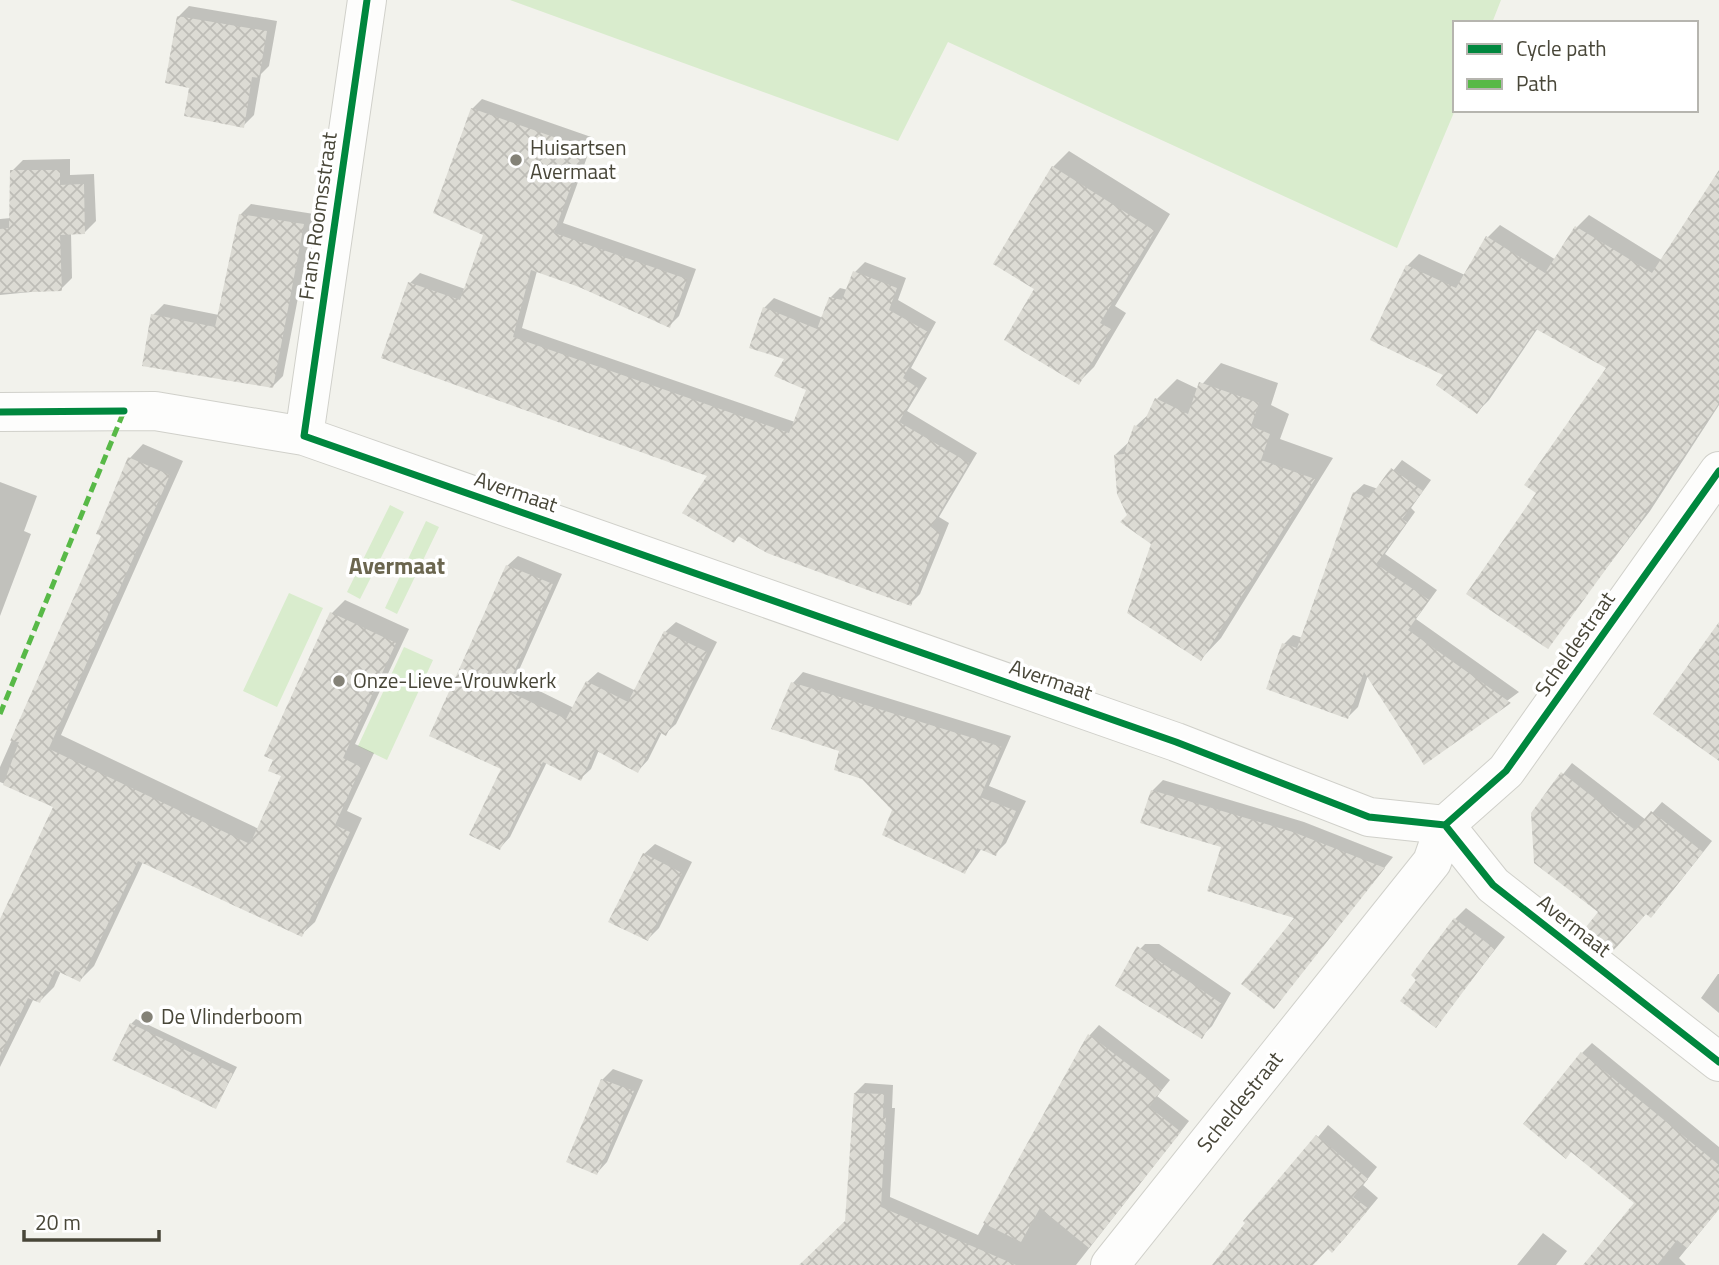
<svg xmlns="http://www.w3.org/2000/svg" width="1719" height="1265" viewBox="0 0 1719 1265" font-family="'Titillium Web',sans-serif">
  <style>
    .green { fill: #d9eccd }
    .shadow { fill: #0003 }
    .building { fill: url(#building-cross-hatch) }
    .lines { fill: none; stroke-linecap: round; stroke-linejoin: round }
    .minor-casing { stroke: #d0d0ca; stroke-width: 40 }
    .minor { stroke: #fdfdfc; stroke-width: 38 }
    .quiet { stroke: #58b947; stroke-width: 5; stroke-dasharray: 10 5; stroke-linecap: butt }
    .cycleway-casing { stroke: #fff; stroke-width: 11 }
    .cycleway { stroke: #00873e; stroke-width: 7 }
    .poi-dot { fill: #848277; stroke: #fff; stroke-width: 2.5 }
    .labels { text-anchor: middle; stroke-width: 7; stroke-linejoin: round; paint-order: stroke }
    .poi-label { font-size: 21px; fill: #484638; stroke: #fff; text-anchor: start }
    .street-label { font-size: 21px; fill: #484638; stroke: #fff }
    .neighbourhood-label { font-size: 23px; font-weight: bold; fill: #6b664f; stroke: #fff }
  </style>
  <defs>
    <pattern id="building-cross-hatch" width="8" height="8" patternUnits="userSpaceOnUse" patternTransform="scale(1.75)"><rect width="8" height="8" fill="#dcdbd4"/><path d="M0 0l8 8M0 8l8-8" fill="none" stroke="#bebdb7"/></pattern>
  </defs>
  <rect width="100%" height="100%" fill="#f2f2ec"/>
  <path class="green" d="M510 0H1501L1492 23H1455V110L1397 248 948 42 898 141Z
    M390 505 404 512 360 599 347 592Z
    M426 521 439 527 397 614 385 608Z
    M289 593 323 608 277 707 243 691Z
    M404 647 433 660 387 760 358 746Z"/>
  <path class="shadow" d="M189 6 277 21 269 66 261 74 254 115 243 126 191 86 178 17Z
    M482 99 594 138 563 223 696 269 679 316 669 326 580 286 537 271 522 328 795 422 808 389 787 358 764 308 774 298 823 318 830 298 840 288 848 290 855 272 865 262 906 278 898 300 936 322 911 368 927 378 907 411 977 453 939 517 949 523 920 594 910 604 740 535 734 541 710 475 410 283 420 273 465 289 485 234 472 109Z
    M1069 151 1170 214 1115 306 1126 313 1094 367 1078 383 1053 167Z
    M70 159V175L94 174 96 221 85 232 71 233 72 278 61 289 0 295V219L11 218 12 171 23 160Z
    M1719 174V405L1650 511 1547 646 1538 492 1608 368 1538 328 1489 400 1477 412 1446 374 1407 266 1419 254 1465 275 1488 237 1500 225 1556 260 1577 227 1589 215 1663 261Z
    M251 204 314 214 283 376 272 387 153 315 164 304 219 315 240 215Z
    M1221 363 1278 383 1271 405 1289 414 1280 439 1333 458 1221 638 1201 659 1153 543 1129 514 1115 455 1131 440 1136 426 1151 412 1157 399 1177 379 1198 389Z
    M143 444 183 461 61 735 259 829 284 776 332 613 345 600 409 629 355 744 374 753 347 811 362 818 315 922 301 935 143 862 94 966 80 980 61 971 54 987 40 1001 34 998 0 1067V924L56 806 0 782V767L103 535 130 458Z
    M1402 460 1431 480 1411 508 1415 512 1385 554 1437 590 1416 619 1519 692 1425 762 1368 675 1358 707 1348 717 1284 644 1293 635 1303 638 1354 493 1364 484 1378 489Z
    M0 482 37 496 24 531 31 534 0 616Z
    M518 556 562 574 515 679 574 708 587 682 598 672 636 691 665 632 676 622 717 642 676 724 665 734 662 732 648 760 638 771 599 750 591 769 580 779 547 762 510 837 500 848 507 566Z
    M803 672 1011 736 989 786 1026 801 1006 843 995 854 982 848 965 872 894 809 842 750 793 683Z
    M1572 763 1646 820 1662 802 1712 841 1661 905 1646 912 1600 911 1532 813Z
    M1163 780 1304 822 1393 857 1274 1007 1297 917 1223 845 1152 791Z
    M655 844 692 862 659 928 648 939 644 854Z
    M1466 908 1505 937 1435 1026 1418 980 1455 919Z
    M1145 944H1159L1231 993 1212 1026 1202 1036 1134 955Z
    M1718 974H1719V1013L1701 998Z
    M136 1019 237 1067 216 1107 131 1024Z
    M1099 1025 1170 1080 1157 1096 1189 1121 1076 1265H810L847 1221 855 1093 865 1083 893 1085 892 1108H895L890 1197 978 1235 1090 1035Z
    M1592 1043 1719 1147V1209L1679 1258 1686 1265H1585L1636 1203 1582 1053Z
    M613 1069 643 1080 607 1162 597 1173 602 1080Z
    M1328 1125 1377 1167 1363 1185 1378 1198 1343 1240 1332 1251 1328 1247 1312 1265H1213Z
    M1543 1233 1567 1251 1556 1265H1517Z"/>
  <path class="building" d="M177 16 267 31 259 78 252 77 244 128 184 116 189 88 165 83Z
    M471 108 585 148 554 233 687 279 670 328 579 287 531 270 513 337 789 433 806 390 774 376 784 359 749 348 763 307 817 329 829 297 842 300 853 271 897 288 889 310 928 332 903 378 918 388 899 422 969 463 931 527 940 533 911 606 767 553 738 536 734 543 682 513 707 476 381 358 408 282 460 300 483 235 433 213Z
    M1052 166 1155 231 1100 323 1111 329 1079 385 1004 340 1034 289 993 264Z
    M10 170H60V185L84 184 85 234 60 235 62 291 0 293V229L9 228Z
    M1719 170V403L1638 525 1548 649 1466 594 1536 493 1524 485 1606 368 1536 329 1477 414 1436 385 1443 375 1370 340 1406 265 1456 288 1486 236 1545 273 1575 226 1652 273Z
    M239 214 304 224 273 388 142 366 151 314 215 327Z
    M1199 382 1259 403 1251 426 1270 434 1261 460 1315 479 1201 661 1127 613 1151 544 1120 522 1127 515 1117 494 1114 455 1124 454 1134 425 1141 428 1155 398 1188 414Z
    M128 457 170 475 49 748 45 747 250 844 281 776 268 771 273 760 264 756 330 612 396 643 343 758 361 767 335 825 350 832 302 937 138 861 80 982 55 970 40 1003 28 998 0 1056V919L53 807 3 785 19 742 10 741 101 536 96 534Z
    M1391 468 1423 491 1402 519 1407 522 1376 564 1429 600 1408 630 1511 703 1424 765 1364 672 1348 719 1266 689 1282 643 1297 648 1353 492 1369 498Z
    M506 565 553 584 506 690 566 719 586 681 628 702 664 631 707 652 666 736 659 732 638 773 595 750 581 781 543 762 500 850 469 835 501 769 429 736Z
    M1719 622V761L1653 714Z
    M791 682 1002 747 980 797 1016 811 996 856 977 848 965 874 882 835 892 810 862 779 834 770 839 751 771 729Z
    M1561 772 1635 830 1651 811 1703 852 1651 918 1646 914 1614 950 1586 927 1598 912 1534 863 1531 813Z
    M1151 790 1293 832 1385 868 1274 1009 1241 984 1294 918 1207 891 1221 847 1140 823Z
    M643 853 682 873 648 941 608 922Z
    M1454 918 1495 949 1436 1028 1400 1001 1416 980 1411 975Z
    M1137 946 1222 1004 1202 1039 1115 986Z
    M130 1023 233 1073 216 1109 112 1060Z
    M1088 1034 1162 1090 1149 1107 1181 1132 1089 1248 1040 1208 1021 1242 983 1223Z
    M1581 1052 1719 1165V1209L1687 1248 1677 1240 1657 1265H1583L1634 1203 1571 1152 1566 1159 1523 1124Z
    M601 1079 634 1091 597 1175 566 1162Z
    M854 1093 884 1094 883 1117H886L881 1207 1016 1265H799L845 1221Z
    M1316 1135 1368 1179 1353 1197 1369 1209 1332 1253 1328 1249 1313 1265H1212L1245 1223 1243 1221Z"/>
  <g class="lines">
    <defs>
      <path id="minor" d="M0 412 155 411 304 436 1176 742 1369 817 1445 825 1493 885 1719 1062
        M304 436 367 0
        M1110 1265 1432 862 1445 825 1506 771 1719 471"/>
    </defs>
    <use href="#minor" class="minor-casing"/>
    <use href="#minor" class="minor"/>
    <path class="quiet" d="M0 714 124 411"/>
    <defs>
      <path id="cycleway" d="M367 0 304 436 1176 742 1369 817 1445 825 1493 885 1719 1062
        M0 412 124 411
        M1445 825 1506 771 1719 471"/>
    </defs>
    <use href="#cycleway" class="cycleway-casing"/>
    <use href="#cycleway" class="cycleway"/>
  </g>
  <g class="poi-dot">
    <circle cx="516" cy="160" r="7"/>
    <circle cx="339" cy="681" r="7"/>
    <circle cx="147" cy="1017" r="7"/>
  </g>
  <g class="labels">
    <g class="poi-label">
      <text x="530" y="155">Huisartsen<tspan x="530" dy="24">Avermaat</tspan></text>
      <text x="353" y="688">Onze-Lieve-Vrouwkerk</text>
      <text x="161" y="1024">De Vlinderboom</text>
    </g>
    <g class="street-label">
      <text transform="translate(318 216) rotate(-82)" y="7">Frans Roomsstraat</text>
      <text transform="translate(516 492) rotate(19)" y="7">Avermaat</text>
      <text transform="translate(1575 644) rotate(-55)" y="7">Scheldestraat</text>
      <text transform="translate(1051 680) rotate(19)" y="7">Avermaat</text>
      <text transform="translate(1574 926) rotate(38)" y="7">Avermaat</text>
      <text transform="translate(1240 1102) rotate(-51)" y="7">Scheldestraat</text>
    </g>
    <g class="neighbourhood-label">
      <text x="397" y="574">Avermaat</text>
    </g>
  </g>
  <rect x="1453" y="21" width="245" height="91" fill="#ffffff" stroke="#b6b5af" stroke-width="2"/>
  <rect x="1467" y="44" width="35" height="10" fill="#00873e" stroke="#b6b5af" stroke-width="2"/>
  <text x="1516" y="56" font-size="21" fill="#484638">Cycle path</text>
  <rect x="1467" y="79" width="35" height="10" fill="#58b947" stroke="#b6b5af" stroke-width="2"/>
  <text x="1516" y="91" font-size="21" fill="#484638">Path</text>
  <path d="M24 1230v10h135v-10" fill="none" stroke="#484638" stroke-width="3.5"/>
  <text x="35" y="1230" font-size="21" fill="#484638" stroke="#ffffff" stroke-width="5" paint-order="stroke">20 m</text>
</svg>
